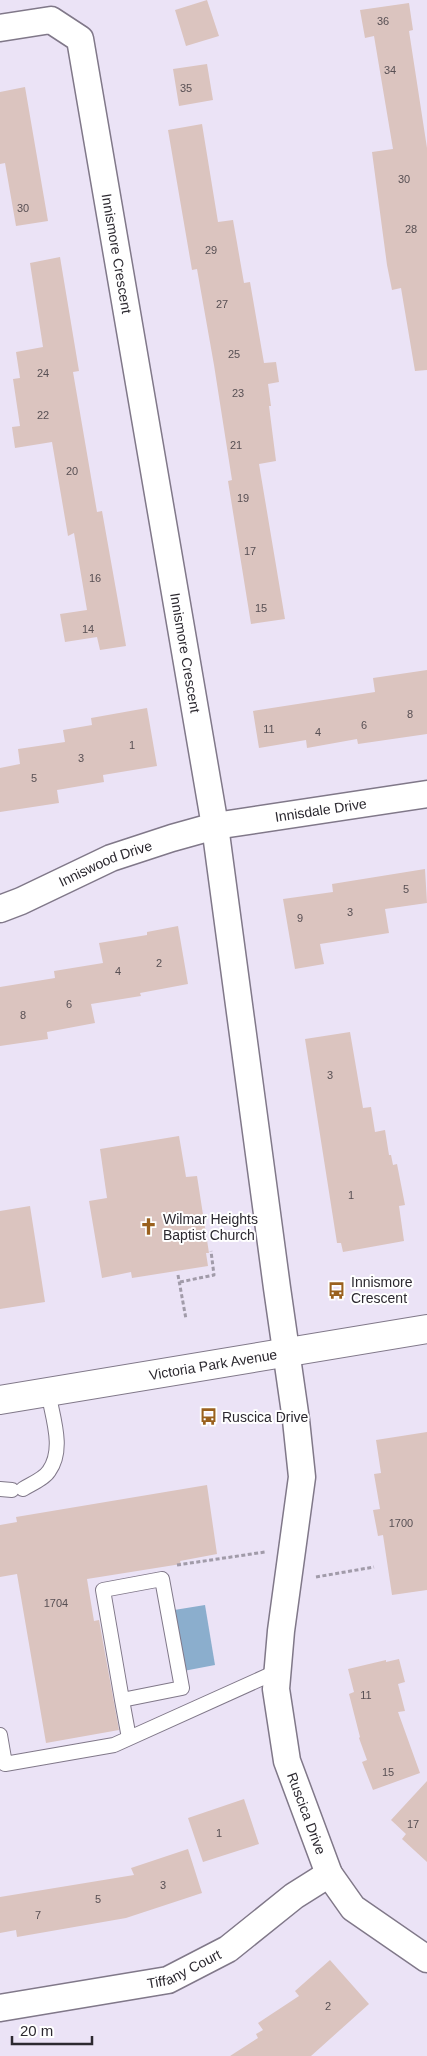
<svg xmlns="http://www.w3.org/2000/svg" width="427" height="2056" viewBox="0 0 427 2056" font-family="Arial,sans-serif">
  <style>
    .water { fill: #8baecd }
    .building { fill: #dbc4bf }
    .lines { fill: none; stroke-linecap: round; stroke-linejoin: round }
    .lane-casing { stroke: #807889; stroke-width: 16 }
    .street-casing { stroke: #807889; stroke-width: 29 }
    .secondary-casing { stroke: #807889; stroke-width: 30 }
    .path { stroke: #a19ba9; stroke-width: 3; stroke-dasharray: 4 2.5; stroke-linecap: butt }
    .lane { stroke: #fff; stroke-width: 14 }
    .street { stroke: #fff; stroke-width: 26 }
    .secondary { stroke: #fff; stroke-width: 28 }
    .labels { text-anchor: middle; stroke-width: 4; stroke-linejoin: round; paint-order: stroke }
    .number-label { font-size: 11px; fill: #585054 }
    .street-label { font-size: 14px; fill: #2c2930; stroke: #fff }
    .poi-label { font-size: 14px; fill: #2c2930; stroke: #fff; text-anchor: start }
  </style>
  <rect width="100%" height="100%" fill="#ebe3f6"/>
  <path class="water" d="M205 1605 215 1665 173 1673 162 1612Z"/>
  <path class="building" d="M207 0 219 36 186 46 175 10Z
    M409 3 413 30 409 31 427 148V370L415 371 401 288 392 290 387 265 372 152 393 149 374 36 365 38 360 10Z
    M207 64 213 100 179 106 173 69Z
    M25 87 48 221 16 226 5 163 0 164V92Z
    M202 124 218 222 233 220 244 283 250 282 264 363 276 362 279 382 268 384 271 406H269L276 461 259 464 285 619 251 624 228 481 232 480 214 365 197 269 192 270 168 130Z
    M60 257 79 371 73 372 97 512 102 511 126 646 100 650 97 637 65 642 60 614 87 610 74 533 68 536 52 442 15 448 12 427 20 426 13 379 20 378 16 352 43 347 30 263Z
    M427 670V734L358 744 357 739 307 748 306 740 259 748 253 711 375 692 373 678Z
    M147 708 157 766 103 775 104 782 57 790 59 803 0 812V768L20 764 18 749 65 742 63 730 92 725 91 718Z
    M425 869 427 903 385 909 389 933 320 944 324 964 295 969 283 899 333 892 332 884Z
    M178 926 188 984 140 993 141 996 91 1004 95 1023 47 1032 48 1039 0 1046V987L55 978 54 971 103 963 99 943 147 935V932Z
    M350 1032 363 1108 371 1107 375 1132 385 1130 389 1155H391L393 1165 397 1164 405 1205 399 1206 404 1241 343 1252 341 1243H337L305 1039Z
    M179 1136 186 1177 197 1176 209 1253H206L208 1266 132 1278 131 1272 102 1278 89 1201 107 1198 100 1149Z
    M30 1206 45 1302 0 1309V1211Z
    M427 1432V1590L392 1595 383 1535 378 1536 373 1510 380 1509 374 1474 381 1473 376 1440Z
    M207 1485 217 1554 180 1561 181 1564 87 1579 94 1621 99 1620 119 1730 46 1743 17 1574 0 1577V1525L17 1522 16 1517Z
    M399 1659 405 1682 398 1684 405 1711 398 1712 420 1773 373 1790 362 1762 367 1760 359 1738 360 1737 349 1694 354 1692 348 1669 386 1660V1662Z
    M427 1781V1862L402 1839 406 1834 391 1820Z
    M244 1799 259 1844 203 1862 188 1818Z
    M188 1849 202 1893 126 1918 17 1937 16 1930 0 1933V1897L134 1875 131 1868Z
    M330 1960 369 2004 311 2056H230L258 2038 256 2034 263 2030 258 2023 299 1996 295 1991Z"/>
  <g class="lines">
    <defs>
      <path id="lane" d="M0 1489 12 1490
        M23 1489C31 1484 44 1479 49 1471 65 1449 52 1416 48 1391
        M162 1579 182 1688 122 1700 103 1590Z
        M122 1700 129 1738
        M0 1735 5 1764 114 1745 278 1671"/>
      <g id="street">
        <path id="s1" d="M0 28 51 20 80 39 215 826 277 1288 296 1420 302 1477 281 1631 276 1689 287 1761 329 1874 353 1908 427 1959"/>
        <path id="s2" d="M0 909 21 901 111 858 172 838 215 826 427 794"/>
        <path id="s3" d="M0 2008 168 1980 228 1949 294 1896 329 1874"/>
      </g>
      <g id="secondary">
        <path id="s4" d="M0 1400 427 1329"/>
      </g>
    </defs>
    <use href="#lane" class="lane-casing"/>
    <use href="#street" class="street-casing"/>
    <use href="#secondary" class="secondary-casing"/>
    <path class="path" d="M178 1275 186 1319
      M180 1282 214 1275 211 1251
      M177 1565 265 1552
      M316 1577 374 1567"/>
    <use href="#lane" class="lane"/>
    <use href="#street" class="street"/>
    <use href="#secondary" class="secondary"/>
  </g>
  <defs>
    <symbol id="church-bare" viewBox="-9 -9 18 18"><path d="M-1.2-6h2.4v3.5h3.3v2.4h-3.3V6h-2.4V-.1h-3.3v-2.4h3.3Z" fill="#9a611e" stroke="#fff" stroke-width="2.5" paint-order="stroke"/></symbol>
    <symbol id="bus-bare" viewBox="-9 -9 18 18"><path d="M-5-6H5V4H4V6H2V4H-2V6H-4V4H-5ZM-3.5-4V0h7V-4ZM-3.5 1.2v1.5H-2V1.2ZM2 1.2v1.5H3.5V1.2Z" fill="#9a611e" stroke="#fff" stroke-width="2.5" paint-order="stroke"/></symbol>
  </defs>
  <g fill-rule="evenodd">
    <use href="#church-bare" x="136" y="1214" width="25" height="25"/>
    <use href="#bus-bare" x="324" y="1278" width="25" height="25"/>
    <use href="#bus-bare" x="196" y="1404" width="25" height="25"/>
  </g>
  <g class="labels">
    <g class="number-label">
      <text x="383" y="25">36</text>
      <text x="390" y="74">34</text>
      <text x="186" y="92">35</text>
      <text x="404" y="183">30</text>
      <text x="23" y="212">30</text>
      <text x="411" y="233">28</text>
      <text x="211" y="254">29</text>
      <text x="222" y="308">27</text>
      <text x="234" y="358">25</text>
      <text x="43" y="377">24</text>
      <text x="238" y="397">23</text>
      <text x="43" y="419">22</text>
      <text x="236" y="449">21</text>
      <text x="72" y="475">20</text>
      <text x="243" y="502">19</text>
      <text x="250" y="555">17</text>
      <text x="95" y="582">16</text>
      <text x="261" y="612">15</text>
      <text x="88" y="633">14</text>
      <text x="410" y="718">8</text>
      <text x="364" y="729">6</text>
      <text x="269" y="733">11</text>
      <text x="318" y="736">4</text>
      <text x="132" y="749">1</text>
      <text x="81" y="762">3</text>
      <text x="34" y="782">5</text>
      <text x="406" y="893">5</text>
      <text x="350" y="916">3</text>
      <text x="300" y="922">9</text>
      <text x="159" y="967">2</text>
      <text x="118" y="975">4</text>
      <text x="69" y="1008">6</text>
      <text x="23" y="1019">8</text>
      <text x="330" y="1079">3</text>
      <text x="351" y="1199">1</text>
      <text x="401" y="1527">1700</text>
      <text x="56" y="1607">1704</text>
      <text x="366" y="1699">11</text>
      <text x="388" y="1776">15</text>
      <text x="413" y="1828">17</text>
      <text x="219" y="1837">1</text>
      <text x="163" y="1889">3</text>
      <text x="98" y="1903">5</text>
      <text x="38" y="1919">7</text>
      <text x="328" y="2010">2</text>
    </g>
    <g class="street-label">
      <text dy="5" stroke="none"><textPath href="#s1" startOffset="304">Innismore Crescent</textPath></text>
      <text dy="5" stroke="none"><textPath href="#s1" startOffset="709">Innismore Crescent</textPath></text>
      <text dy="5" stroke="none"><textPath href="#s2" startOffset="338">Innisdale Drive</textPath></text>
      <text dy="5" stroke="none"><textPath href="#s2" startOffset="115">Inniswood Drive</textPath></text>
      <text dy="5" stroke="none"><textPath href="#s4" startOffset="216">Victoria Park Avenue</textPath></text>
      <text dy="5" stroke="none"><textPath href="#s1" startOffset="1884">Ruscica Drive</textPath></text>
      <text dy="5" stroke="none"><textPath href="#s3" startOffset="189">Tiffany Court</textPath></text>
    </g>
    <g class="poi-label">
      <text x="163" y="1224">Wilmar Heights<tspan x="163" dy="16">Baptist Church</tspan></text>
      <text x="351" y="1287">Innismore<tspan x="351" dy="16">Crescent</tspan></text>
      <text x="222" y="1422">Ruscica Drive</text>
    </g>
  </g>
  <path d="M12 2036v8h80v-8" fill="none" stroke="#2c2930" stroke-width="2.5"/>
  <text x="20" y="2036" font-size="15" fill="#2c2930" stroke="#ffffff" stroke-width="4" paint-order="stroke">20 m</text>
</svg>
